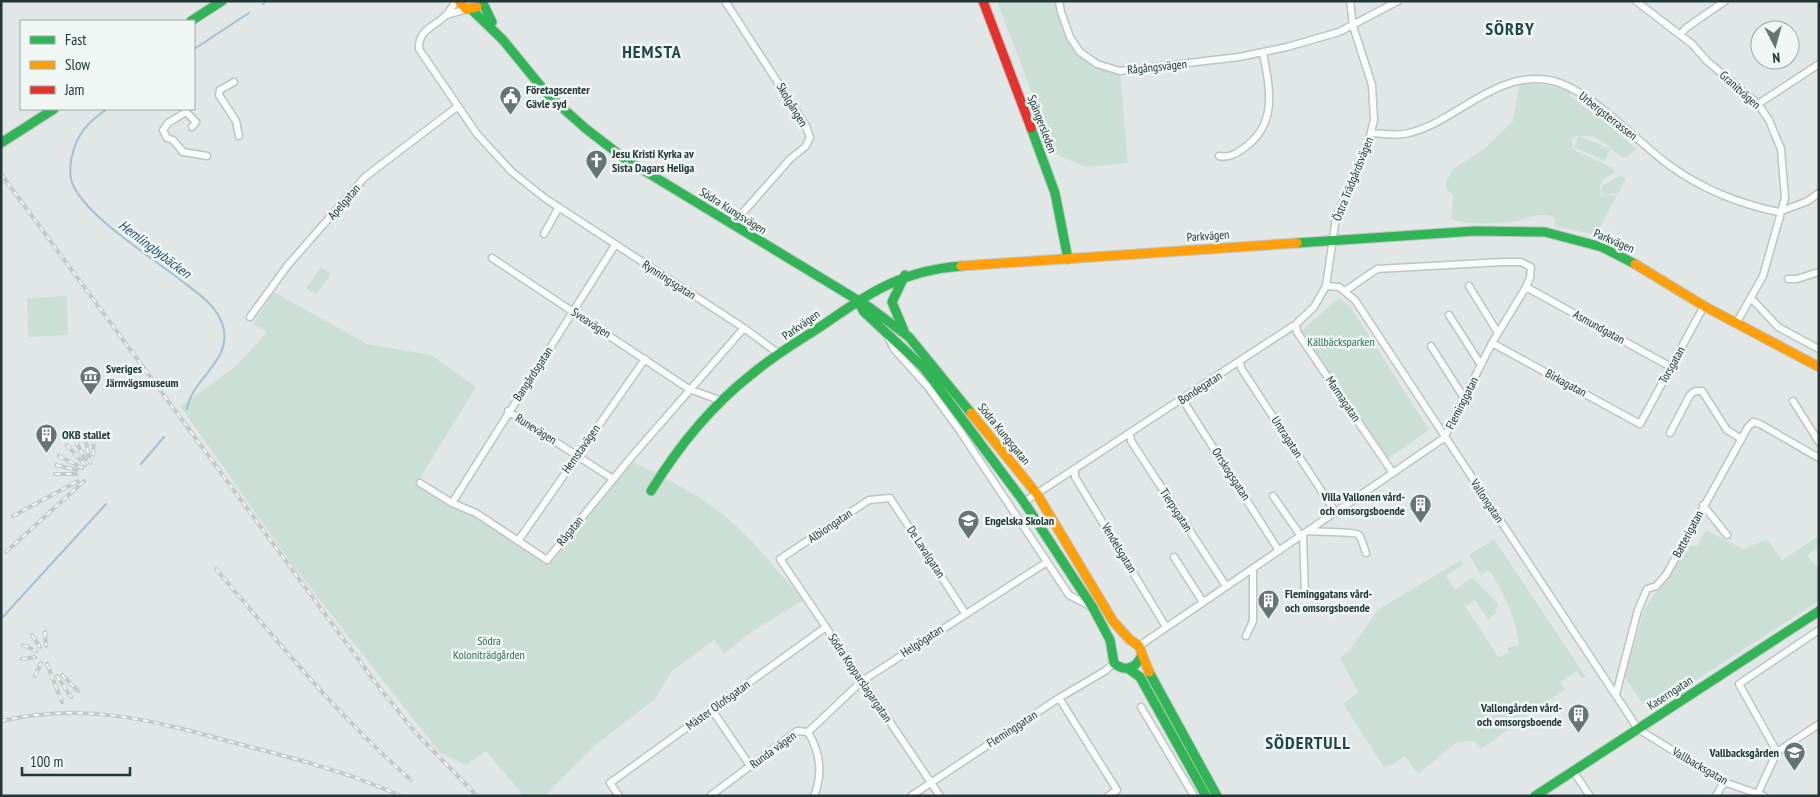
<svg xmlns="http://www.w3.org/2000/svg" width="1820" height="797" viewBox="0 0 1820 797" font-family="'PT Sans Narrow',sans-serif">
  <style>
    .green { fill: #ccdfd7 }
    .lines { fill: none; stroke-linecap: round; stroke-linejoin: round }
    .stream { stroke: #a5c0d2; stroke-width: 2 }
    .street-casing { stroke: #bec4c3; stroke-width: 9 }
    .fast-casing { stroke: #bec5c4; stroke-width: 11 }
    .slow-casing { stroke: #bec5c4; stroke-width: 11 }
    .jam-casing { stroke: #bec5c4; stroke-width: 11 }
    .street { stroke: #fafbfb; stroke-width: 6 }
    .fast { stroke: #30b455; stroke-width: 9 }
    .slow { stroke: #ff9f0a; stroke-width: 9 }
    .jam { stroke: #e5322d; stroke-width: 9 }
    .rail-casing { stroke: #c6c9c9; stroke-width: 4 }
    .rail { stroke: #eff6f4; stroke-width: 2; stroke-dasharray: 5.5; stroke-linecap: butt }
    .labels { text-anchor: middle; stroke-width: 5; stroke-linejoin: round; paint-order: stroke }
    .street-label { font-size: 12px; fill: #223737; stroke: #eff6f4 }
    .poi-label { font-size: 12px; font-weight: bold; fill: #223737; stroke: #eff6f4; text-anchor: start }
    .park-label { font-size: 12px; fill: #306a56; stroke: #eff6f4 }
    .water-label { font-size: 14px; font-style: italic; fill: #224d6d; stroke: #eff6f4 }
    .district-label { font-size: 18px; font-weight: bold; letter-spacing: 1px; fill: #204747; stroke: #eff6f4 }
  </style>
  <rect width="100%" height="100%" fill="#e1e7e6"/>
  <path class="green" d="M997 1H1059L1073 47H1075L1080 52 1120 71 1128 163 1086 167 1055 154Z
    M1527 83 1546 85 1569 91 1572 98 1597 116 1601 111 1611 119 1607 124 1637 149 1627 157H1622C1607 146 1593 129 1572 138V148C1586 159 1604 159 1616 172L1604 179 1600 185 1601 196 1617 195 1596 235 1554 226 1556 218C1540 210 1527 220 1510 222 1498 224 1459 225 1451 218L1453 195 1446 189V182L1453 169 1484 149 1513 121 1519 85Z
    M1579 136 1610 149 1605 161 1574 147Z
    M1621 175 1626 179 1618 193 1602 195V186Z
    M321 267 331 274 316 295 306 288Z
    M274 292 367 344 431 355 476 387 420 478 546 561 629 460C659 475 689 489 716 509 749 534 775 569 804 600L754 630 724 654 714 640 671 672 656 698 593 747 545 796H524L486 751 466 765 440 753 294 567 180 406 236 366 267 332 253 324Z
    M67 296 68 335 28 337 27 298Z
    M1339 298 1350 306 1429 430 1387 459 1301 331Z
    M1706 530 1743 549 1767 539 1782 560 1819 536V545L1807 556 1819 569V601L1662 702 1643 704 1624 676 1645 608 1687 545 1697 546Z
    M1494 539 1586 677 1582 679 1577 671 1560 682 1565 689 1481 749 1475 741 1457 742 1418 774 1405 756 1392 765 1384 767 1343 704 1358 692 1340 658 1348 652 1379 609 1461 560 1464 564 1446 576 1455 590 1472 577 1499 605 1495 609 1497 613 1488 619 1475 600 1465 606 1499 658 1509 652 1507 648 1519 645C1515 614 1505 596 1489 570L1481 575 1469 555Z"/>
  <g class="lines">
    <path class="stream" d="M263 4 266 1
      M194 49 249 13
      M107 109C88 122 77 134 72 156 70 164 69 177 73 185 88 218 153 258 183 282 199 294 217 306 223 326 233 361 191 379 187 409
      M141 464 164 437
      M1 619 106 504"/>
    <defs>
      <path id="street" d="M456 1C453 6 450 11 446 15 435 27 418 29 419 49L477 134 512 172 546 199 744 328 779 354
        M725 1 806 126 810 138 805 147 790 159 732 225
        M1059 1 1061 12 1070 37 1080 52 1097 64 1120 71 1239 57 1287 47 1339 32 1398 1
        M1636 1 1692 44 1707 61 1758 104 1769 120 1781 149 1785 198 1763 276 1737 322
        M446 15 468 9
        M1680 35 1686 28 1725 1
        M234 82 220 90 219 95 236 121 239 136
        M1758 104 1819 64
        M192 127 196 122 186 112 168 123 163 130 167 138 173 140 183 152 207 156
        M1371 133C1384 134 1397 136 1409 133 1458 121 1497 68 1553 81 1591 90 1636 141 1669 165 1702 189 1739 204 1779 212
        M1219 156C1229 158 1236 154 1244 148 1278 124 1270 89 1263 53
        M1779 212 1808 201 1819 193
        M544 234 559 207
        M492 258 689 389 722 401
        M1788 279H1797L1819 272
        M1326 286 1339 287 1355 300 1638 729 1724 782 1764 796
        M1469 286 1498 333
        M1526 287 1671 367
        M1751 298 1778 327 1819 349
        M1449 315 1481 365
        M250 317 288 265 365 177 457 107
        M1296 324 1297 332 1393 473
        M888 337 894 349 928 387 960 431 1069 595 1092 607
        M1492 343 1640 424 1704 306
        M1431 346 1464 398
        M1240 361 1241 368 1336 513
        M1186 397V405L1279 551
        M1793 401 1819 442
        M508 411 613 479
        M1130 433 1131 441 1226 586
        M1670 433 1690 395 1695 391H1702L1727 430 1740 438
        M1075 469V477L1166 627
        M420 483 452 503 476 513 547 560 633 455 744 328
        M1273 496 1301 536
        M1024 502 1296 324 1314 307 1326 286 1336 217 1367 148 1374 120 1372 85 1353 26 1350 1
        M452 503 615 245
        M1703 505 1727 535
        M1308 531C1316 532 1357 532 1359 535 1362 539 1364 548 1366 553
        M1303 535 1305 594
        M518 541 645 359
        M1174 557 1203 602
        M1246 636 1253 621V569
        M1139 646 1444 438 1492 343 1526 287 1530 278 1531 267 1521 262H1502L1377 269 1345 291
        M1616 694 1638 610 1647 589 1656 586 1666 575 1748 427 1753 422 1760 424 1819 458
        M1059 698 1117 790 1108 796
        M1141 707 1194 796
        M712 710 751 767
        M808 732 862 681 1047 562
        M1777 752 1739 684 1819 630
        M1573 771 1590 796
        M1758 793 1777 752 1819 724
        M619 796 610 783 826 627
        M710 796 797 731 808 732C820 752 823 774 814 796
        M911 796 1059 698 1105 671 1114 663
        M940 796 780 559 869 500 890 498 965 613
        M1716 796 1724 782"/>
      <path id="fast" d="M482 1 492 22
        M472 10 503 40 548 95 585 128 625 159 869 307 909 337 971 413
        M191 21 222 1
        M1031 128 1055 193 1068 259
        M1 143 54 109
        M1297 243 1475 231 1545 232 1602 247 1635 264
        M858 301 864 312 924 368 1024 502 1093 608 1110 640 1114 663C1124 672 1135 669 1141 657
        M904 331 892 302 905 275
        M651 491C678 447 711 406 752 374 772 357 795 343 817 329 867 295 898 271 961 266
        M1129 669 1140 677 1206 796
        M1149 672 1217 796
        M1535 796 1819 611"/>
      <path id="slow" d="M459 1 466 9 477 7
        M1635 264 1704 306 1819 367
        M961 266 1297 243
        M971 413 1037 494 1113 621 1129 639 1139 646 1149 672"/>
      <path id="jam" d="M983 1 1031 128"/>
    </defs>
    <use href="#street" class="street-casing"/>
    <use href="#fast" class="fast-casing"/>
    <use href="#slow" class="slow-casing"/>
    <use href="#jam" class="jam-casing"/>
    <use href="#street" class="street"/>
    <use href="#fast" class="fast"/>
    <use href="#slow" class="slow"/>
    <use href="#jam" class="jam"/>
    <defs>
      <path id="rail" d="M1 174 375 682 415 732 477 796
        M85 437 90 463
        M75 440 85 459
        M67 445 85 465
        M93 455 94 436
        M59 456 82 468
        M56 465 77 470
        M55 474H76
        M13 516 78 481
        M6 552 84 481
        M216 569C278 642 339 717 411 780
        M45 632 46 646
        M32 635 40 647
        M23 645 36 651
        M22 659 35 657
        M47 664 62 702
        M62 675 78 691
        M35 676 41 663
        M57 676 71 697
        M1 721C90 701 157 722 243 745 297 759 350 773 401 796"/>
    </defs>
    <use href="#rail" class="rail-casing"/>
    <use href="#rail" class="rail"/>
  </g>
  <defs>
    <symbol id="civic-pin" viewBox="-11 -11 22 30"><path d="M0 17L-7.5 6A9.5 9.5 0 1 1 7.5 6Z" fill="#657574" stroke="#eff6f4"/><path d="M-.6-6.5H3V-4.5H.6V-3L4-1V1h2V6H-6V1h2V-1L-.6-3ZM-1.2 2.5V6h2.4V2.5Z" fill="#fff"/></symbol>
    <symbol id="church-pin" viewBox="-11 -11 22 30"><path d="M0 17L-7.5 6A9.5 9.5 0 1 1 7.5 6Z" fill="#657574" stroke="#eff6f4"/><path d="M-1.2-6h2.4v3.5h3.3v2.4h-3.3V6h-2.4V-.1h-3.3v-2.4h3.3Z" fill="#fff"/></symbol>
    <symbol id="museum-pin" viewBox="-11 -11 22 30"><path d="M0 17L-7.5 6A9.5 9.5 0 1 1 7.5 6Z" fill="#657574" stroke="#eff6f4"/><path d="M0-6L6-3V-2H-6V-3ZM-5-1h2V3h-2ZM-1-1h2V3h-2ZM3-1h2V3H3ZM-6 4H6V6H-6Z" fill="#fff"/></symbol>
    <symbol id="building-pin" viewBox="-11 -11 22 30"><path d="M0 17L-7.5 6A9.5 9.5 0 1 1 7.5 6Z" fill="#657574" stroke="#eff6f4"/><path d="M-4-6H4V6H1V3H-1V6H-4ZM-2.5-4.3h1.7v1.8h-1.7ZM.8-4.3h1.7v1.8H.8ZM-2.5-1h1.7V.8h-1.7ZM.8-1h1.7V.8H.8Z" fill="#fff"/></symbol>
    <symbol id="school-pin" viewBox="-11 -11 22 30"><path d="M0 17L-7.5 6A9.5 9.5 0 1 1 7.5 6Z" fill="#657574" stroke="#eff6f4"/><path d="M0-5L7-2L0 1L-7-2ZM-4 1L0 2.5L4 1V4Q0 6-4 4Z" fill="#fff"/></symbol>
  </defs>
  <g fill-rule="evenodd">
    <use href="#civic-pin" x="498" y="84" width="25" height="34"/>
    <use href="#church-pin" x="584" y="148" width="25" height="34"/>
    <use href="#museum-pin" x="78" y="364" width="25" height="34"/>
    <use href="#building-pin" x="34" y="422" width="25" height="34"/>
    <use href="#building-pin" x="1408" y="492" width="25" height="34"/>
    <use href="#school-pin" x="956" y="508" width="25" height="34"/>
    <use href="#building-pin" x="1256" y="588" width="25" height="34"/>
    <use href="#building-pin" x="1566" y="702" width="25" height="34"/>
    <use href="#school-pin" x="1782" y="740" width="25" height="34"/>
  </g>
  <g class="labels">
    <g class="street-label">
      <text transform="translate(1157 67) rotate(-6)" y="4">Rågångsvägen</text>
      <text transform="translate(1740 90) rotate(42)" y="4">Granitvägen</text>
      <text transform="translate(792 105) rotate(59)" y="4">Skolgången</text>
      <text transform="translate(1608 116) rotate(38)" y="4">Urbergsterrassen</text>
      <text transform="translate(1042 124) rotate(69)" y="4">Spängersleden</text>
      <text transform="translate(1353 179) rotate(-68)" y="4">Östra Trädgårdsvägen</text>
      <text transform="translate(344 202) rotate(-49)" y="4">Apelgatan</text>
      <text transform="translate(733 211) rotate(32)" y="4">Södra Kungsvägen</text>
      <text transform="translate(1208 236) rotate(-4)" y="4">Parkvägen</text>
      <text transform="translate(1614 241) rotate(23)" y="4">Parkvägen</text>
      <text transform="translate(669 280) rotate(33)" y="4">Rynningsgatan</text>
      <text transform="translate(591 323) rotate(33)" y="4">Sveavägen</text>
      <text transform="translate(801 325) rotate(-35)" y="4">Parkvägen</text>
      <text transform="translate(1599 327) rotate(29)" y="4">Asmundgatan</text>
      <text transform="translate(1672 365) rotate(-61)" y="4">Torsgatan</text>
      <text transform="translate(533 374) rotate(-57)" y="4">Bangårdsgatan</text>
      <text transform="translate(1566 383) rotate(28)" y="4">Birkagatan</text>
      <text transform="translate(1200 388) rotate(-33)" y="4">Bondegatan</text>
      <text transform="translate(1343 399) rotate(56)" y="4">Marmagatan</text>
      <text transform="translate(1462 403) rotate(-63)" y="4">Fleminggatan</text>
      <text transform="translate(536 429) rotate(32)" y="4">Runevägen</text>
      <text transform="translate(1004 434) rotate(51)" y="4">Södra Kungsgatan</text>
      <text transform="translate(1287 437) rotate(57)" y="4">Untragatan</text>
      <text transform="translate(581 449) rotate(-55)" y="4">Hemstavägen</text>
      <text transform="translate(1231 474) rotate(57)" y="4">Orrskogsgatan</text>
      <text transform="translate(1487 501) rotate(56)" y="4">Vallongatan</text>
      <text transform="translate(1176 510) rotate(57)" y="4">Tierpsgatan</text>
      <text transform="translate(830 526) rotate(-34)" y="4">Albiongatan</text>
      <text transform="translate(570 531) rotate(-51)" y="4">Rågatan</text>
      <text transform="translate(1688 534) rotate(-62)" y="4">Batterigatan</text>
      <text transform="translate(1119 548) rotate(59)" y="4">Vendelsgatan</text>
      <text transform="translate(926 552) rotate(57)" y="4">De Lavalgatan</text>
      <text transform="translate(922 641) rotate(-33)" y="4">Helgögatan</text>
      <text transform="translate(860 678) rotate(56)" y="4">Södra Kopparslagargatan</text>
      <text transform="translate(1670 693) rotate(-33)" y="4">Kaserngatan</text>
      <text transform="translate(718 705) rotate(-36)" y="4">Mäster Olofsgatan</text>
      <text transform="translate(1012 729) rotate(-33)" y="4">Fleminggatan</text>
      <text transform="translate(773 750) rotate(-36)" y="4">Runda vägen</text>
      <text transform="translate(1700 766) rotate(30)" y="4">Vallbacksgatan</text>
    </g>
    <g class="poi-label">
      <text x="526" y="94">Företagscenter<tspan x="526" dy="14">Gävle syd</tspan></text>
      <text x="612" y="158">Jesu Kristi Kyrka av<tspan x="612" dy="14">Sista Dagars Heliga</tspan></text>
      <text x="106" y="373">Sveriges<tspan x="106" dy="14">Järnvägsmuseum</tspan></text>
      <text x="62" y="439">OKB stallet</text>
      <text x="1405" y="501" text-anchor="end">Villa Vallonen vård-<tspan x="1405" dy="14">och omsorgsboende</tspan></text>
      <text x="985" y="525">Engelska Skolan</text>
      <text x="1285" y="598">Fleminggatans vård-<tspan x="1285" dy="14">och omsorgsboende</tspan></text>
      <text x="1562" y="712" text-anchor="end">Vallongården vård-<tspan x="1562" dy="14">och omsorgsboende</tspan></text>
      <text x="1779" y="757" text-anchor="end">Vallbacksgården</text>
    </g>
    <g class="park-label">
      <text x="1341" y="346">Källbäcksparken</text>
      <text x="489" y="645">Södra<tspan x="489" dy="14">Koloniträdgården</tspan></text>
    </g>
    <g class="water-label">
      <text transform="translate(155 249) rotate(37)" y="5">Hemlingbybäcken</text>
    </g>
    <g class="district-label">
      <text x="1510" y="35">SÖRBY</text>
      <text x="652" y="58">HEMSTA</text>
      <text x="1308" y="749">SÖDERTULL</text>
    </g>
  </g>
  <rect width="1820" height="797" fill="none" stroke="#223737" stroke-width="5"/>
  <rect x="20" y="20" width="175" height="90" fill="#eff6f4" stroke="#9daaa8"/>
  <rect x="30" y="36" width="25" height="8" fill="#30b455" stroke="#9daaa8"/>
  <text x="65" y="45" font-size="15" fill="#223737">Fast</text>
  <rect x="30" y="61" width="25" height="8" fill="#ff9f0a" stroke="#9daaa8"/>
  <text x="65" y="70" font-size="15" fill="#223737">Slow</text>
  <rect x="30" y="86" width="25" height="8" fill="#e5322d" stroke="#9daaa8"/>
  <text x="65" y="95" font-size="15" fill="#223737">Jam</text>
  <g transform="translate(1775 45) rotate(174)"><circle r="24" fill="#eff6f4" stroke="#9daaa8"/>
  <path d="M0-4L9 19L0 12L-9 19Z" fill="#657574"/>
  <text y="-8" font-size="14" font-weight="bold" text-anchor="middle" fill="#223737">N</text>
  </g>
  <path d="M22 767v8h108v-8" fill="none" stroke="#223737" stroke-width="2.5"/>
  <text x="30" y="767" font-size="15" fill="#223737" stroke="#eff6f4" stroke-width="4" paint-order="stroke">100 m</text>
</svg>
